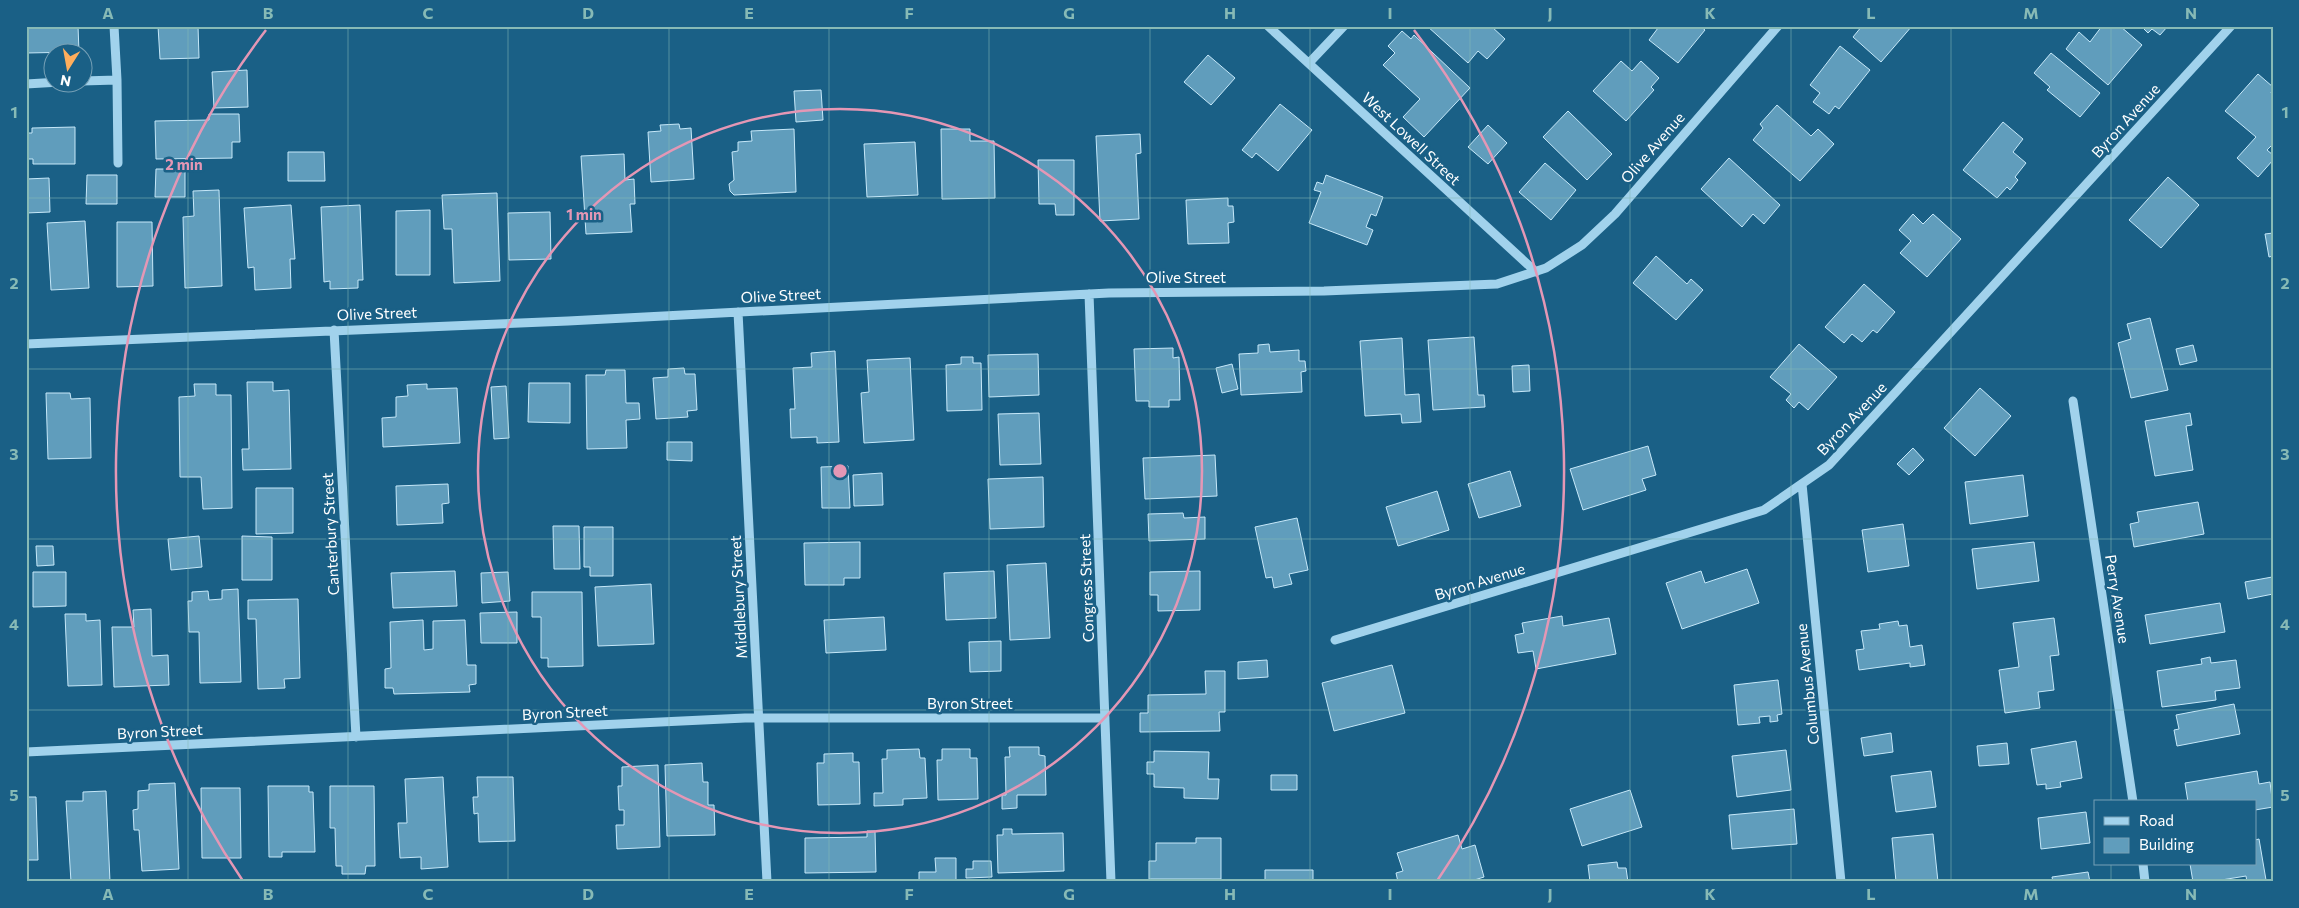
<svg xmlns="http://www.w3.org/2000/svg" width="2299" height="908" viewBox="0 0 2299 908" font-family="Commissioner,sans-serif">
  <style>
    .building { fill: #609dbc; stroke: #c6e8f9 }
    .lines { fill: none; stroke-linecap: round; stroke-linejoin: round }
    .minor { stroke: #a1d2ec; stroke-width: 9 }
    .grid { fill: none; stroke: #87bab6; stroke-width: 1; stroke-opacity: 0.55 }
    .ring { fill: none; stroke: #e497b5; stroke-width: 2.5 }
    .labels { text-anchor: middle; stroke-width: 5; stroke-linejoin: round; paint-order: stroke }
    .street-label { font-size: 15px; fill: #fff; stroke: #1a6086 }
    .centre { fill: #e497b5; stroke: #1a6086; stroke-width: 2.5 }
    .ring-label { font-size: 15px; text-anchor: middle; font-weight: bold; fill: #e497b5; stroke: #1a6086; stroke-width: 5; stroke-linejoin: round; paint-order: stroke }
    .neatline { fill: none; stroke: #87bab6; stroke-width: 2 }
    .grid-label { font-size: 16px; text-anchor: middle; font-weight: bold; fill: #87bab6 }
  </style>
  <rect width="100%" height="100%" fill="#1a6086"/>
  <path class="building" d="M26 26H78L79 52 26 53Z
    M158 26H198L199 58 160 59Z
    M1427 26H1491L1505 39 1487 59 1478 51 1468 63Z
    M1656 26H1700L1705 30 1678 63 1649 40 1658 28Z
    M1862 26H1912L1881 62 1853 37Z
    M2102 26H2120L2142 45 2108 85 2066 49 2079 32 2090 42Z
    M2141 26H2168L2160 35 2152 29 2148 33Z
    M1402 31 1411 39 1414 35 1470 88 1424 137 1403 117 1420 99 1383 65 1395 53 1388 46Z
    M1840 46 1870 70 1839 109 1835 106 1829 114 1813 102 1820 93 1810 85Z
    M2051 53 2100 93 2080 117 2047 90 2050 87 2034 73Z
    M1208 55 1235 78 1211 105 1184 82Z
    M1621 61 1632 71 1641 61 1659 78 1651 87 1654 90 1626 121 1593 91Z
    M247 70 248 107 214 108 212 72Z
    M2258 74 2273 87 2271 93 2273 95V144L2267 150 2273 155V160L2258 177 2237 158 2256 137 2225 111Z
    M821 90 823 120 796 122 794 91Z
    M1280 104 1312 130 1278 171 1256 153 1252 158 1242 150Z
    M1777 105 1811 136 1818 129 1834 144 1800 181 1753 140 1763 128 1760 124Z
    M1568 111 1612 154 1587 180 1543 137Z
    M209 114H239L240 142H232V158L156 159 155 121 209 120Z
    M2003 122 2023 139 2013 152 2026 163 2015 177 2018 180 2010 190 2007 187 1997 198 1963 170Z
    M679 124 680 129 691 128 694 179 651 182 648 132 661 131 660 125Z
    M1488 125 1507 143 1488 164 1468 147Z
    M75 127V164H33V159H26V133H32V128Z
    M794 129 796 192 734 195 730 191 729 184 734 180 732 152 738 151V142L752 141 751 131Z
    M941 129H970V141H994L995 198 942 199Z
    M1140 134 1141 153 1136 154 1139 219 1100 221 1096 136Z
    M915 142 918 195 867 197 864 144Z
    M288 152H324L325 181H288Z
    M624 154 625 180 634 179 635 204H630L632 232 586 234 581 156Z
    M1729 158 1780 205 1764 224 1753 214 1742 227 1701 189Z
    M1038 160H1074V215H1056L1055 204H1039Z
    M1545 163 1576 190 1551 220 1519 192Z
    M156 169H185V197H155Z
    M87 175H117V204H86Z
    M1326 175 1383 197 1376 216 1371 214 1366 227 1373 230 1367 245 1309 223 1321 192 1314 190 1317 182 1323 184Z
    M2168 177 2199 205 2161 248 2129 220Z
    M49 178 50 212 26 213V179Z
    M219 190 222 286 185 288 183 217 194 216 193 191Z
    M497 193 500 281 454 283 452 229H444L442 195Z
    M1228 198V206H1233L1234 222 1228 223 1229 243 1188 244 1186 200Z
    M291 205 295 259H290L291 288 255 290 254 267 248 268 244 208Z
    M360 205 363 280H358V288L330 289V281L324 282 321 207Z
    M430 210V275H396V211Z
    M550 212 551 259 509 260 508 213Z
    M1913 214 1923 224 1933 214 1961 239 1927 277 1900 253 1911 241 1899 230Z
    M85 221 89 288 51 290 47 223Z
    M117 222H152L153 286 117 287Z
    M2273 233V256L2269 257 2265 234Z
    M1656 256 1687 284 1691 279 1703 290 1676 320 1633 283Z
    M1864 284 1895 312 1877 333 1873 330 1862 342 1852 334 1844 343 1825 327Z
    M2150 318 2168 390 2131 398 2118 343 2131 339 2127 324Z
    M1474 337 1478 395H1484L1485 407 1433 410 1428 340Z
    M1402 338 1405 395 1419 394 1421 422 1402 423 1401 414 1365 416 1360 341Z
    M1269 344 1270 352 1299 350V361H1305L1306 371 1301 372 1302 392 1241 395 1239 354 1258 353V345Z
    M1799 344 1837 377 1808 410 1799 402 1794 408 1786 400 1791 394 1770 377Z
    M2193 345 2197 361 2180 365 2176 349Z
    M1173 348V358L1179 357 1180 400H1169V407H1149V401H1136L1134 349Z
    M835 351 839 442 817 443V437L791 438 790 409H795L793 368 812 367 811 353Z
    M1038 354 1039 395 989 397 988 355Z
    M961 357H973V363H981L982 410 947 411 946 365 961 364Z
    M910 358 914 440 864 443 861 393 869 392 867 360Z
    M1232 364 1238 389 1222 393 1216 368Z
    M1529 365 1530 391 1513 392 1512 366Z
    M684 368 685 374H695L697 410 687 411 688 417 656 419 653 378 668 377V369Z
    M606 370H625L626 403H639L640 419 626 420 627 448 587 449 586 375H605Z
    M247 382H273V391L289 390 291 469 243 470 242 449H249Z
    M529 383H570V423L528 422Z
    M194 384H216V395H231L232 508 203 509 201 477H180L179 397 195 396Z
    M427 384V389L457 388 460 443 383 447 382 418 396 417V397L408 396 407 385Z
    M506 386 509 438 494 439 491 387Z
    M1980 388 2011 416 1975 456 1944 428Z
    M46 393H70L71 399 90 398 91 458 48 459Z
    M1039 413 1041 464 1000 465 998 414Z
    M2190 413 2192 425 2186 426 2193 470 2155 476 2145 421Z
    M667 442H692V461L667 460Z
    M1648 446 1656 475 1642 479 1646 490 1583 510 1570 469Z
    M1913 448 1924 460 1909 475 1897 464Z
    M1215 455 1217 496 1145 499 1143 458Z
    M848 466 850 508H822L821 467Z
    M1510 471 1521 506 1479 518 1468 484Z
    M882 473 883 505 854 506 853 475Z
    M2023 475 2028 516 1970 524 1965 482Z
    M1043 477 1044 527 990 529 988 479Z
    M448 484 449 503 442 504 443 523 397 525 396 486Z
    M256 488H293V533L256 534Z
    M1437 491 1449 530 1398 546 1386 507Z
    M2198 502 2204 534 2134 547 2130 524 2139 522 2137 512Z
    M1183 513 1184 518 1205 517V539L1149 541 1148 514Z
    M1297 518 1308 570 1289 574 1292 584 1274 588 1272 577 1266 578 1255 527Z
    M1903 524 1909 566 1868 572 1862 530Z
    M553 526H579L580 569H554Z
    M584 527H613V576H590V567H584Z
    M199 536 202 567 171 570 168 539Z
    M242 536 272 537V580H242Z
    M860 542V578H844V585H805L804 543Z
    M2034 542 2039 581 1977 589 1972 549Z
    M36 546H53L54 565 37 566Z
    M1046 563 1050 638 1010 640 1007 565Z
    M1747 569 1759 603 1682 629 1666 583 1701 571 1705 583Z
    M455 571 457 606 393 608 391 573Z
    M994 571 996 618 946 620 944 573Z
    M1200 571V610L1158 611V595H1150V572Z
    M33 572H66V606L33 607Z
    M508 572 510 601 482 603 481 573Z
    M2272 577 2273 594 2248 599 2245 582Z
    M651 584 654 644 598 646 595 587Z
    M238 589 241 682 200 683 199 632H189L188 601H192V592L208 591 209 600 222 599V590Z
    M532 592H582L583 666 548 667V658H541V617H532Z
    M298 599 300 678 284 679 285 688 258 689 256 619H248V600Z
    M2220 603 2225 632 2150 644 2145 615Z
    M151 609 152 656 168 655 169 685 114 687 112 627H134L133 610Z
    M517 612V643H481L480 613Z
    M65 614H86V621L100 620 102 685 68 686Z
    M1562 616 1563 626 1609 618 1616 654 1536 669 1533 651 1518 653 1515 635 1524 633 1522 623Z
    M884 617 886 650 826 653 824 620Z
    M2054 618 2059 655 2050 656 2054 690 2038 692 2040 708 2005 713 1999 670 2019 667 2013 623Z
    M423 620 424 650 433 649V621L465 620 467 665H476V684L469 685 470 692 394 694 393 688H385V669L391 668 390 622Z
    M1898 621 1899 626 1907 625 1910 647 1922 645 1925 665 1910 667V663L1859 670 1856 650 1864 649 1861 631 1880 629 1879 624Z
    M1001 641V671L970 672 969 642Z
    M2210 657 2211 663 2236 660 2240 688 2215 691 2216 700 2162 707 2157 671 2202 664 2201 659Z
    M1267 660 1268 677 1238 679V662Z
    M1392 665 1405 713 1334 731 1322 683Z
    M1205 671H1225V712H1219L1220 731 1140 732V713H1148V695L1206 694Z
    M1778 680 1782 714 1777 715 1778 721 1770 722V716L1759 717 1760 723 1738 725 1734 685Z
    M2234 704 2240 734 2177 746 2174 730 2179 729 2176 715Z
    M1891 733 1893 752 1864 756 1861 738Z
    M2076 741 2082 778 2060 782 2061 787 2046 789V784L2037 785 2031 749Z
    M2007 743 2009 764 1979 766 1977 746Z
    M1009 747H1039V755L1045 756 1046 795H1017V808L1002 809V795H1006L1005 757H1010Z
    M919 749 920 758H925L927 798 903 799V805L874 806V793H883L882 759H887V750Z
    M942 749H970V758H977L978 799 938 800 937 760H942Z
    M1786 750 1791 790 1737 797 1732 756Z
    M1154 751 1209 752 1208 779H1219L1218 799 1184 798V788L1154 787V774H1147V762H1154Z
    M853 753V762H859L860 804 818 805 817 763H824V754Z
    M702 763 703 782H708V805H714L715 835 667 836 665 765Z
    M658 765 660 847 617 849 616 825H624V810H619L618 786H622V767Z
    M1931 771 1936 807 1896 812 1891 776Z
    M2257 771 2259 784 2270 782 2273 807 2255 810V802H2188L2185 783Z
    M1271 775H1297V790H1271Z
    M443 777 448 867 421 869V857L400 858 398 823H407L405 779Z
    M477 777H513L515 841 479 842 478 813 474 814 473 797H478Z
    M175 783 179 869 142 871 139 830H134L133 810 138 809V791L149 790V784Z
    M268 786H309V792H313L315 852H282V857H269Z
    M330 786H374L375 866H366L365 874H342V866H336L335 828H330Z
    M201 788H240L241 858H202Z
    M1630 790 1642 827 1582 846 1570 809Z
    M106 791 110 882H71L66 801H83V792Z
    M26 797H36L38 860H26Z
    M1794 809 1797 844 1732 849 1729 815Z
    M2086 812 2090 843 2041 849 2038 818Z
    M1003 829H1012V834L1063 833 1064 871 998 873 997 835H1003Z
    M867 831H875L876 872 805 873V838L867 837Z
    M1933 834 1938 882H1896L1892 838Z
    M1458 835 1462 849 1475 845 1484 877 1468 882H1398L1396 873 1403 871 1397 853Z
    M1196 838H1221V879H1149V861H1156V843H1196Z
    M2259 839 2266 880 2247 882 2246 876 2209 882H2193L2190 864H2255V840Z
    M935 858H956V882H919V872H936Z
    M973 861H991L992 877 966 878V869H973Z
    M1617 862 1618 868H1626L1628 882H1590L1588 865Z
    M1265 870H1313V882H1265Z
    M2088 872 2090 882H2053L2052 877Z"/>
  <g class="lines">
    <path class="minor" d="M1268 26 1536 272
      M1309 63 1344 26
      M117 80 118 163
      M82 81 117 80 114 26
      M26 84 60 82
      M1089 294 1111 882
      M738 312 767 882
      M334 330 356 737
      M26 344 568 321 1109 293 1324 291 1497 284 1546 268 1582 245 1615 214 1778 26
      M2073 401 2133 802
      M1802 484 1841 882
      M1335 640 1764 510 1829 465 2231 26
      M26 752 745 718H1105
      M2143 864 2145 882"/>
  </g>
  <path class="grid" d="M188 26V882M348 26V882M508 26V882M669 26V882M829 26V882M989 26V882M1150 26V882M1310 26V882M1470 26V882M1630 26V882M1791 26V882M1951 26V882M2111 26V802M26 198H2273M26 369H2273M26 539H2273M26 710H2273M2111 864V882"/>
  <g class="ring">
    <circle cx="840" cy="471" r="362"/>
    <path d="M243 881A724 724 0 0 1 266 30M1414 30A724 724 0 0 1 1437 881"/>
  </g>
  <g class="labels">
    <g class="street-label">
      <text transform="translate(2126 121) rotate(-48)" y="5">Byron Avenue</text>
      <text transform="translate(1411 139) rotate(43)" y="5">West Lowell Street</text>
      <text transform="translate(1653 148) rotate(-49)" y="5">Olive Avenue</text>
      <text x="1186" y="283">Olive Street</text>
      <text transform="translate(781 296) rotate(-3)" y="5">Olive Street</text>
      <text transform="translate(377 314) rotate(-2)" y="5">Olive Street</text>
      <text transform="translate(1852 419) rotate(-47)" y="5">Byron Avenue</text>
      <text transform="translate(331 534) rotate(-93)" y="5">Canterbury Street</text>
      <text transform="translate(1480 582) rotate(-17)" y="5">Byron Avenue</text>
      <text transform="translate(1087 588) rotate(-92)" y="5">Congress Street</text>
      <text transform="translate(739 597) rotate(-93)" y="5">Middlebury Street</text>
      <text transform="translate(2117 599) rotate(81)" y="5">Perry Avenue</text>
      <text transform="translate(1808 684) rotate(-96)" y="5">Columbus Avenue</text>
      <text x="970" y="709">Byron Street</text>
      <text transform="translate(565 713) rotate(-3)" y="5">Byron Street</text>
      <text transform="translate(160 732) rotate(-3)" y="5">Byron Street</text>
    </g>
  </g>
  <circle cx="840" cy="471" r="8" class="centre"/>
  <g class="ring-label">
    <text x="184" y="170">2 min</text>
    <text x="584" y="220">1 min</text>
  </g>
  <rect width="2299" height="908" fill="none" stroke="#1a6086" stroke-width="55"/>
  <rect x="2094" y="800" width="162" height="65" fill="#1a6086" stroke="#76a0b6"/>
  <rect x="2104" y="817" width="25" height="8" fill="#a1d2ec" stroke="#76a0b6"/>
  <text x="2139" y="826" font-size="15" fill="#ffffff">Road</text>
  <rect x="2104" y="838" width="25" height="15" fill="#609dbc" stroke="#76a0b6"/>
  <text x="2139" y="850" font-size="15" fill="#ffffff">Building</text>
  <g transform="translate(68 68) rotate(191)"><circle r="24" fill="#1a6086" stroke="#76a0b6"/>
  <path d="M0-4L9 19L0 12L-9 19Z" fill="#ffae5c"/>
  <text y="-8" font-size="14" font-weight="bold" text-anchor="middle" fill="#ffffff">N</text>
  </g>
  <rect x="28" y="28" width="2244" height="852" class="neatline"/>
  <g class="grid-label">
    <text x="108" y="19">A</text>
    <text x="268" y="19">B</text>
    <text x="428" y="19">C</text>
    <text x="588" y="19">D</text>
    <text x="749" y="19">E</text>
    <text x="909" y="19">F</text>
    <text x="1069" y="19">G</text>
    <text x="1230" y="19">H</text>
    <text x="1390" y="19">I</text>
    <text x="1550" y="19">J</text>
    <text x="1710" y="19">K</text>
    <text x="1871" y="19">L</text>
    <text x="2031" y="19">M</text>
    <text x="2191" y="19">N</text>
    <text x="14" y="118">1</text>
    <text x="2285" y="118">1</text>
    <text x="14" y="289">2</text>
    <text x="2285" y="289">2</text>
    <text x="14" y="460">3</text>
    <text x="2285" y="460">3</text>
    <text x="14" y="630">4</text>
    <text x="2285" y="630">4</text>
    <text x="14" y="801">5</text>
    <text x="2285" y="801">5</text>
    <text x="108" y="900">A</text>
    <text x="268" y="900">B</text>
    <text x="428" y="900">C</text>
    <text x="588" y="900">D</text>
    <text x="749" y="900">E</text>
    <text x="909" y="900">F</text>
    <text x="1069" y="900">G</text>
    <text x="1230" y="900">H</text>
    <text x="1390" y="900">I</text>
    <text x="1550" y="900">J</text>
    <text x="1710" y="900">K</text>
    <text x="1871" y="900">L</text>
    <text x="2031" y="900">M</text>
    <text x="2191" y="900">N</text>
  </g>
</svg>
